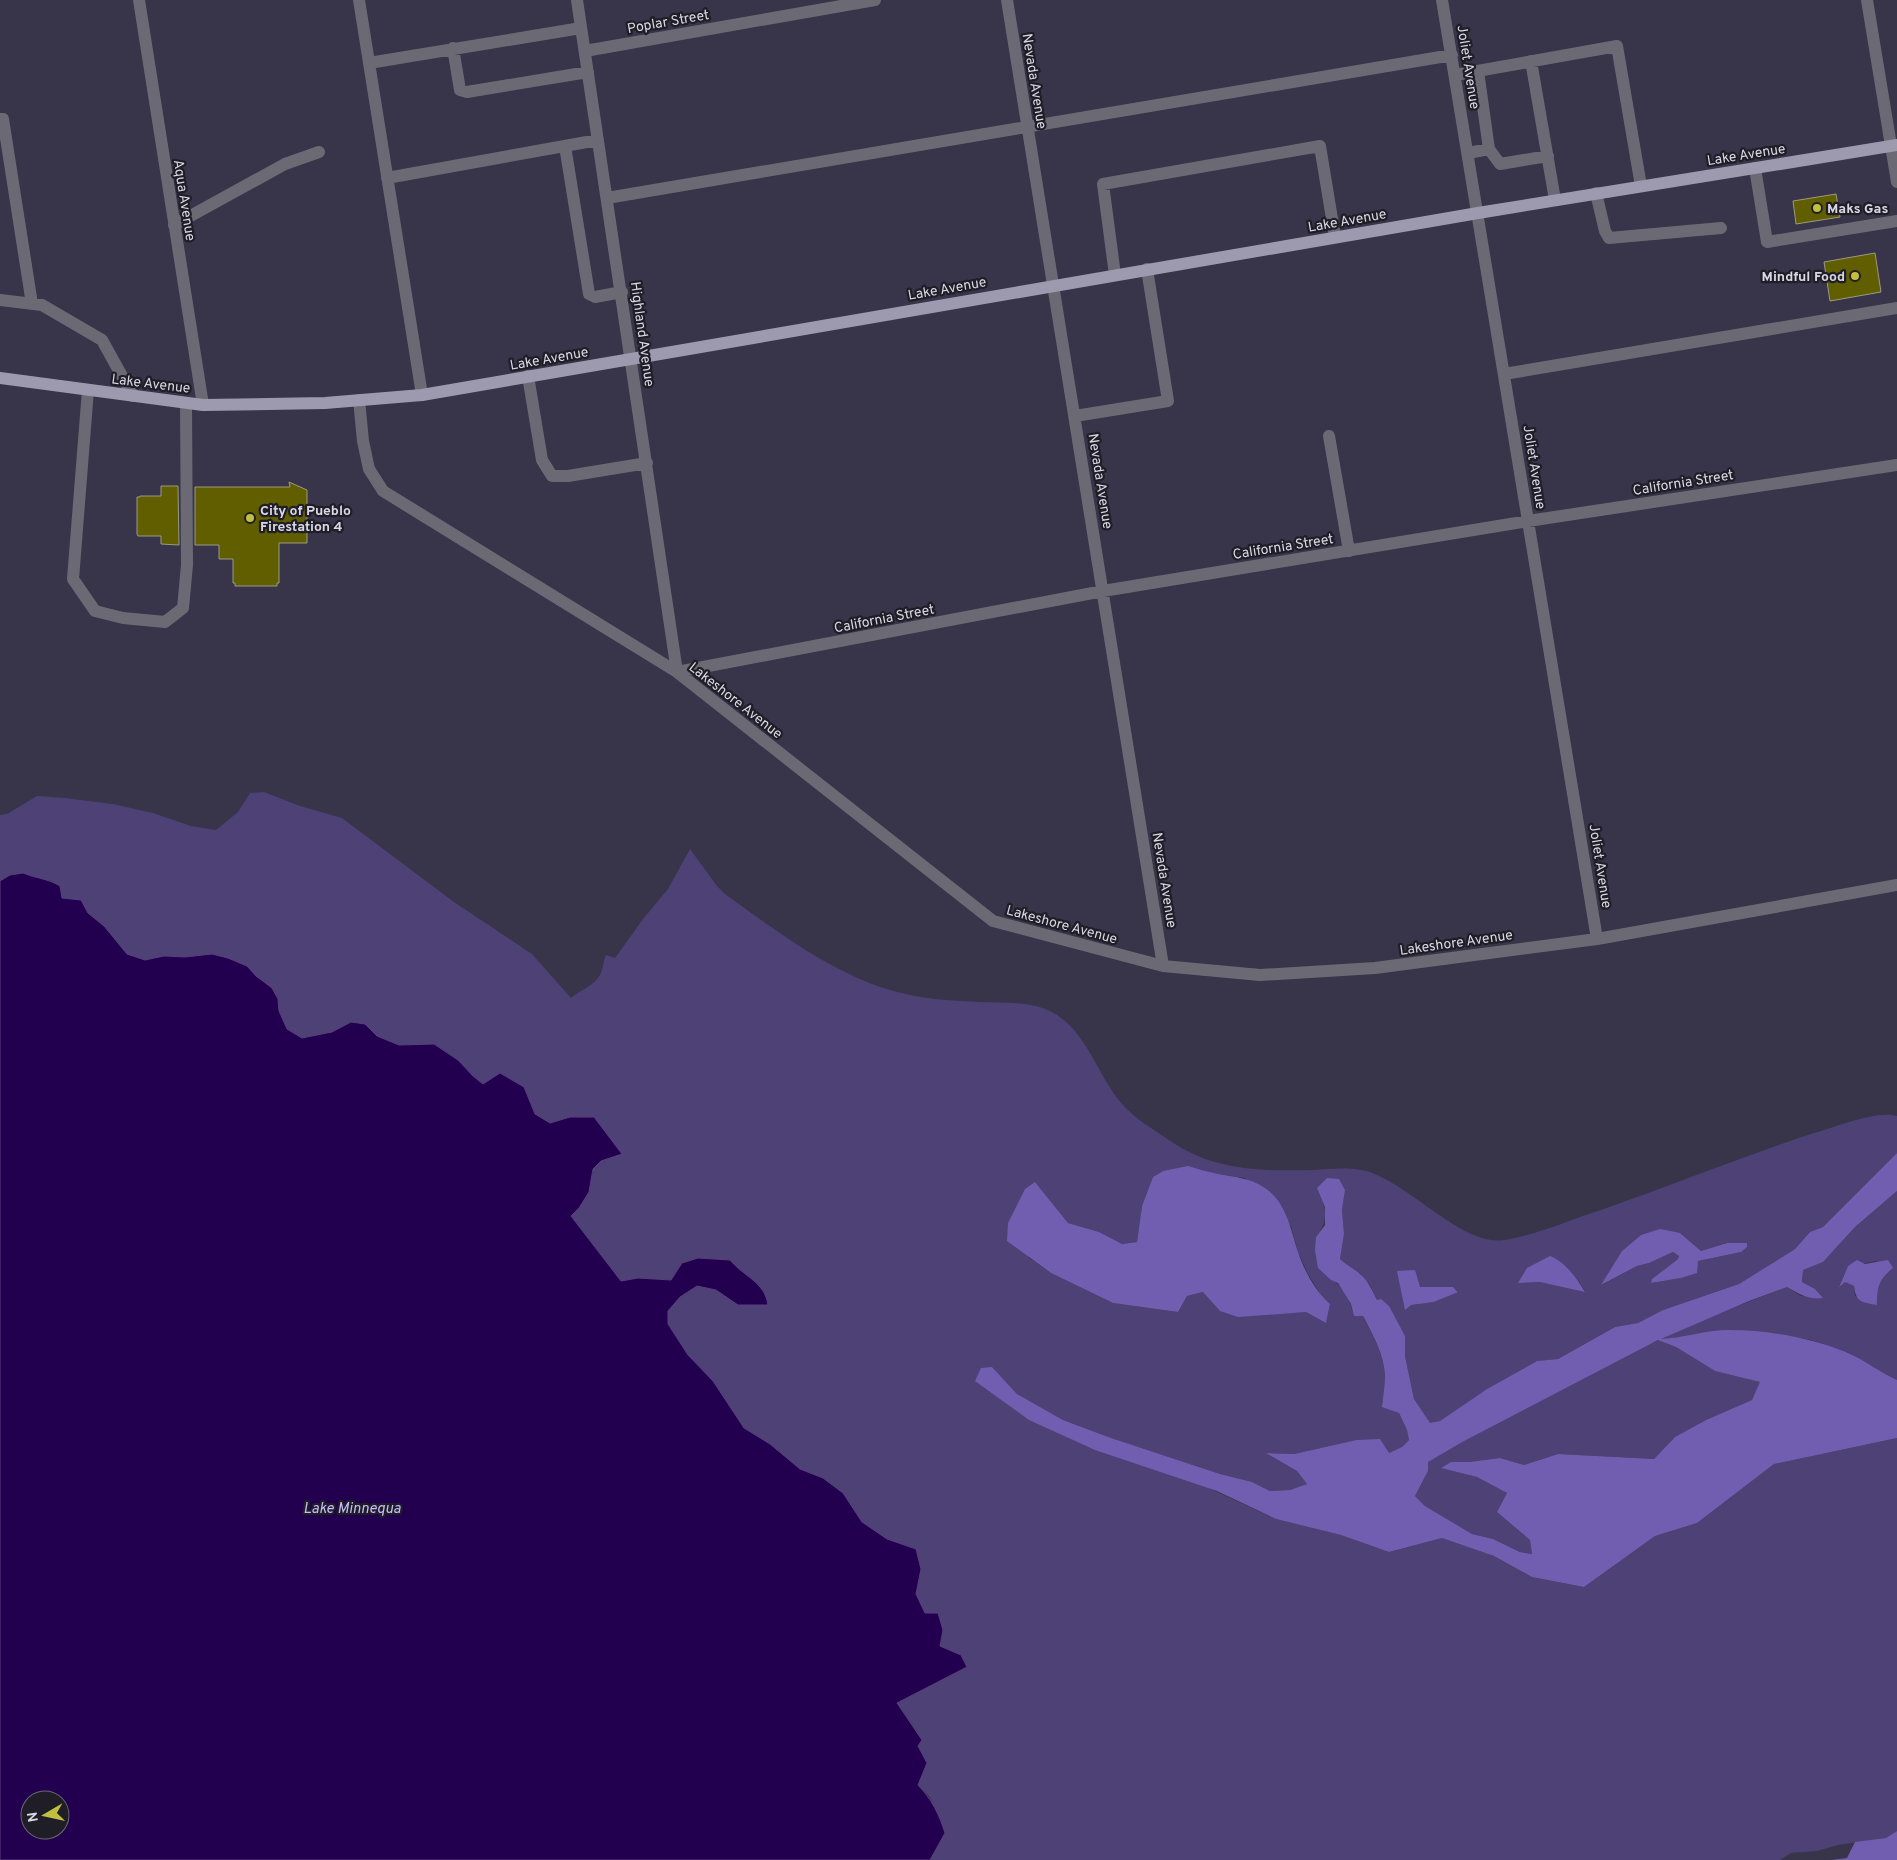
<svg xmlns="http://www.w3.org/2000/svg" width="1897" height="1860" viewBox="0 0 1897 1860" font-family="Overpass,sans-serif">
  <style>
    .green { fill: #4d4176; fill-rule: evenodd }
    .forest { fill: #725eb1; fill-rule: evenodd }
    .water { fill: #22004f; stroke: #59407c; fill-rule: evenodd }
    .building { fill: #615e00; stroke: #9b9b82 }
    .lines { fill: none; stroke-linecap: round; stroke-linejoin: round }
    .minor { stroke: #6b6a74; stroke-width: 12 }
    .major { stroke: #9d9aaf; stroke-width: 12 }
    .poi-dot { fill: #c1be40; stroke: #1f1e27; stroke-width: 2 }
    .labels { text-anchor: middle; stroke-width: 4.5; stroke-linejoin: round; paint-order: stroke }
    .street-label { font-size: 14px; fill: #d9d7e4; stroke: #1f1e27 }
    .poi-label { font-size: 14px; font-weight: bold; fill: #d9d7e4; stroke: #1f1e27; text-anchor: start }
    .water-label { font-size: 15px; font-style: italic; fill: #c8bbff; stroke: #1f1e27 }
  </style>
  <rect width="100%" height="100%" fill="#383449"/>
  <path class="green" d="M264 792 300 806 342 818 454 902 532 954 571 998C580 990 594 986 600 975 603 970 603 961 606 955L615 958 643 919 668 889 690 849 717 886 725 894C784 936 847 986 921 997 940 1000 960 1001 980 1002 1001 1003 1025 1001 1045 1009 1085 1024 1096 1074 1122 1104 1134 1118 1153 1129 1169 1140 1213 1171 1261 1171 1313 1170 1331 1169 1348 1167 1366 1171 1408 1182 1463 1247 1504 1240 1536 1235 1567 1221 1598 1211 1670 1186 1741 1157 1814 1133 1836 1127 1876 1110 1897 1116V1153L1823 1227 1810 1232 1795 1249 1739 1284 1663 1310 1638 1323 1615 1327 1558 1359 1537 1361 1487 1389 1440 1421 1430 1424 1414 1399 1405 1356V1336L1377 1300 1370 1285 1360 1273 1347 1266 1340 1259 1344 1234 1342 1210 1345 1190 1317 1188C1326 1208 1330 1218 1316 1237L1331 1279C1344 1286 1351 1303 1354 1316L1362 1315C1372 1333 1384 1354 1385 1375 1385 1385 1383 1396 1382 1406L1399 1413 1407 1430 1409 1440 1402 1447 1389 1453 1321 1448 1294 1454 1267 1453 1297 1471 1307 1484 1290 1490 1270 1491 1252 1482 1220 1474 1111 1438 1063 1420 1017 1394 992 1367 975 1380 1276 1519 1341 1535 1389 1552 1442 1538 1494 1556 1532 1577 1584 1587 1655 1536 1697 1523 1774 1464 1897 1438V1831L1886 1838 1838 1845 1817 1851 1791 1853 1780 1860H930L945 1833 930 1797 918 1785 927 1763 918 1746 914 1727 897 1703 967 1667 961 1655 939 1646 943 1630 925 1613 916 1594 921 1569 916 1549 887 1539 862 1522 843 1493 823 1478 800 1469 770 1444 744 1428 713 1381 688 1355 668 1324V1311L680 1297 697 1286 716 1290 738 1305H767C766 1282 744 1277 730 1260L698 1258 682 1263 671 1280 638 1278 621 1282 571 1216 579 1208 589 1192 593 1169 601 1161 622 1154 594 1117H570L550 1123 535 1114 524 1087 500 1073 483 1084 473 1076 458 1060 435 1044 400 1045 377 1036 365 1024 351 1022 332 1032 302 1038 287 1029 279 1011 278 999 272 988 256 976 247 966 212 954 185 957 164 956 145 960 127 954 104 926 88 913 81 901 62 898 52 881C29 877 22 868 0 881V815L7 814 37 796 65 798 113 804 153 813 191 826 216 830 238 812 250 793ZM1163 1171 1217 1174 1245 1178 1291 1226 1298 1252 1307 1272 1322 1297 1330 1304 1326 1323 1306 1312 1275 1313 1220 1311 1204 1292 1187 1296 1178 1312 1113 1303 1051 1273 1028 1257 1035 1182 1068 1223 1099 1232 1122 1244 1137 1242 1142 1206 1153 1177ZM1680 1233 1701 1251 1726 1243 1741 1252 1698 1261 1681 1278 1651 1283 1652 1279 1678 1259 1679 1256 1673 1252 1649 1263 1637 1266 1602 1285 1622 1251 1641 1235ZM1557 1259 1578 1280 1585 1291 1540 1282 1518 1283ZM1420 1287H1453L1458 1291 1434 1302 1411 1305Z
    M1897 1191V1380L1881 1373 1849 1353 1811 1340 1770 1333 1729 1330 1659 1340 1676 1347 1715 1371 1761 1382 1752 1400 1706 1420 1675 1437 1654 1459 1558 1454 1524 1465 1500 1458 1469 1462H1451L1442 1468 1477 1477 1507 1493 1497 1512 1530 1540 1532 1554 1521 1552 1493 1539 1472 1534 1425 1506 1415 1496 1428 1471 1427 1462C1542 1395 1662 1333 1787 1287L1801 1296 1823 1298 1815 1289 1802 1282 1803 1270 1823 1262 1855 1227ZM1877 1261 1882 1277 1877 1292V1304L1855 1296 1854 1286 1845 1282 1839 1286 1848 1266Z"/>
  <path class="forest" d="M1897 1153V1191L1855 1227 1823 1262 1803 1270 1802 1282 1815 1289 1823 1298C1809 1300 1799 1294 1787 1287L1749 1301 1661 1339C1683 1338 1706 1330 1729 1330 1769 1330 1810 1338 1846 1352 1863 1359 1879 1372 1897 1380V1438L1774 1464 1697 1523 1655 1536 1584 1587 1532 1577 1494 1556 1442 1538 1389 1552 1341 1535 1276 1519 1217 1491 1095 1450 1029 1420 975 1381 981 1368 992 1367 1017 1394 1063 1420 1111 1438 1220 1474 1252 1482 1270 1491 1290 1490 1307 1484 1297 1471 1266 1453 1294 1454 1357 1440 1380 1439 1389 1453 1402 1447 1409 1440 1407 1430 1399 1413 1382 1407C1383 1396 1385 1385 1385 1375 1384 1354 1372 1333 1363 1316H1354L1351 1304 1338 1283 1331 1280 1318 1268 1315 1250 1316 1237 1325 1225V1207L1317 1188 1327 1178 1339 1179 1345 1190 1342 1210 1344 1234 1340 1259C1346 1265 1353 1268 1359 1273 1368 1280 1372 1290 1377 1300L1381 1299 1389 1306 1405 1336V1356L1414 1399 1430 1423 1440 1421 1487 1389 1537 1361 1558 1359 1615 1327 1638 1323 1663 1310 1739 1284 1795 1249 1810 1232 1823 1227ZM1658 1340 1676 1347 1715 1371 1760 1382 1752 1400 1706 1420 1675 1437 1654 1459 1558 1454 1524 1465 1500 1458 1469 1462H1451L1441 1468 1477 1477 1507 1493 1497 1512 1530 1540 1532 1554 1520 1552 1493 1539 1472 1534 1425 1506 1415 1496 1428 1471V1462L1464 1441Z
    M1188 1166C1198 1169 1208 1172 1218 1174 1234 1177 1251 1178 1265 1188 1286 1202 1291 1230 1298 1252 1304 1270 1315 1291 1330 1304L1326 1323 1306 1312 1238 1317 1220 1311 1203 1292 1187 1296 1178 1312 1113 1303 1051 1273 1007 1241 1008 1223 1025 1189 1035 1182 1068 1223 1099 1232 1122 1244 1137 1242 1142 1206 1153 1177 1163 1171Z
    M1660 1229 1680 1233 1701 1251 1727 1243H1747V1247L1741 1252 1698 1261 1697 1273 1681 1278 1651 1283 1652 1279 1678 1259 1679 1256 1673 1252 1649 1263 1637 1266 1601 1285 1622 1251 1641 1235Z
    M1550 1256C1565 1262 1577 1278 1585 1292L1540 1282 1518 1283 1527 1268Z
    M1857 1260 1865 1264 1888 1260 1893 1268C1879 1279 1877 1287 1877 1305 1861 1302 1856 1302 1854 1286L1845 1282 1839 1287 1848 1266Z
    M1415 1270 1420 1287H1453L1458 1292 1434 1302 1411 1305 1405 1310 1397 1271Z
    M1897 1831V1860H1831L1847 1858 1855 1842 1886 1838Z"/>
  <path class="water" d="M23 873C35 878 49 879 60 886L62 898 81 900 88 913 104 926 127 954 145 960 164 956 185 957 212 954 228 958 247 966 256 976 272 988 278 999 279 1011 287 1029 302 1038 332 1032 351 1022 365 1024 377 1036 399 1045 434 1044 458 1060 473 1076 483 1084 500 1073 524 1087 535 1114 550 1123 570 1117H594L622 1154 601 1161 593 1169 589 1192 579 1208 571 1216 621 1281 638 1278 671 1280 682 1263 698 1258 730 1260C743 1276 765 1282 768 1305H738L716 1290 697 1286 680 1297 668 1311V1324L688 1355 713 1381 744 1428 770 1444 800 1469 823 1478 843 1493 862 1522 887 1539 916 1549 921 1569 916 1594 925 1613H938L943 1630 940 1646 961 1655 967 1667 897 1703 922 1740 918 1746 927 1763 918 1785C932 1800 939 1814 945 1833L930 1860H0V881L10 875ZM30 1800H60V1830H30Z"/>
  <path class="building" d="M1836 194 1840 217 1796 224 1793 201Z
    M1875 253 1881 292 1830 301 1824 262Z
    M289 482 307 490V543H279V583H277V586H235V583H233V559H219V545H195V487H290Z
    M161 486H178L179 545 161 544V536H138L137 534V497H140V496H161Z"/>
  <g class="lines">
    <path class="minor" d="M139 0 203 405
      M359 0 422 395
      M577 0 677 672 1103 591 1528 521 1897 465
      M1007 0 1163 966
      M1442 0 1597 939
      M1867 0 1897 182
      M453 48 460 90 467 92 588 72
      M585 51 875 0
      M1531 61 1555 200
      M369 63 581 28
      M1478 71 1489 149
      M1455 75 1617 46 1641 186
      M0 119H3L32 304
      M565 146 589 294 595 297 622 292
      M1468 153 1489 149 1500 164 1548 156
      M1755 168 1767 242 1897 221
      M387 178 598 140
      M1596 193 1605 231 1609 238 1721 228
      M607 198 1452 55
      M174 225 285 164 319 152
      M1115 275 1103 184 1320 146 1335 237
      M0 300 42 305 102 340 133 396
      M1504 374 1897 308
      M528 376 542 460 552 476H568L647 463
      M88 390 73 579 95 611 123 618 165 622 183 608 187 565 186 403
      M359 400 363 441 369 469 383 491 677 672 993 921 1163 966 1260 975 1375 968 1597 939 1897 885
      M1075 416 1168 401 1147 269
      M1329 436 1349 551"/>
    <path class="major" d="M0 378 203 405 325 403 422 395 1478 213 1897 145"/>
  </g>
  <g class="poi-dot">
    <circle cx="1817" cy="208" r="5"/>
    <circle cx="1855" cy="276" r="5"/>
    <circle cx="250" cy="518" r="5"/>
  </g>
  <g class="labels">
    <g class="street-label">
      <text transform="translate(668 21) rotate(-10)" y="5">Poplar Street</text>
      <text transform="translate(1469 67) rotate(81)" y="5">Joliet Avenue</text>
      <text transform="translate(1035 81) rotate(81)" y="5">Nevada Avenue</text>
      <text transform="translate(1746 154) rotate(-9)" y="5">Lake Avenue</text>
      <text transform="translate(185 200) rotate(81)" y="5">Aqua Avenue</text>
      <text transform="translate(1347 220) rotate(-10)" y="5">Lake Avenue</text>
      <text transform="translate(947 288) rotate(-10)" y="5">Lake Avenue</text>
      <text transform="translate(643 334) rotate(82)" y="5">Highland Avenue</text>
      <text transform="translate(549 358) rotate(-10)" y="5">Lake Avenue</text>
      <text transform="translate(151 383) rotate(7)" y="5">Lake Avenue</text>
      <text transform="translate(1535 467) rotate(81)" y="5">Joliet Avenue</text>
      <text transform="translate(1101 481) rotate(81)" y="5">Nevada Avenue</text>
      <text transform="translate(1683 482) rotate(-9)" y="5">California Street</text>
      <text transform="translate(1283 546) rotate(-9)" y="5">California Street</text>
      <text transform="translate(884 618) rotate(-11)" y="5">California Street</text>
      <text transform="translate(736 700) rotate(38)" y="5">Lakeshore Avenue</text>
      <text transform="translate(1601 866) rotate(81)" y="5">Joliet Avenue</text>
      <text transform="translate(1165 880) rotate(81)" y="5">Nevada Avenue</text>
      <text transform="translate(1062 924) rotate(15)" y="5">Lakeshore Avenue</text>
      <text transform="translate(1456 942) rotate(-8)" y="5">Lakeshore Avenue</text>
    </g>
    <g class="poi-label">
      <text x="1827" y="213">Maks Gas</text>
      <text x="1845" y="281" text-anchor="end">Mindful Food</text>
      <text x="260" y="515">City of Pueblo<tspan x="260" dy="16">Firestation 4</tspan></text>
    </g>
    <g class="water-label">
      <text x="352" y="1513">Lake Minnequa</text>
    </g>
  </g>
  <g transform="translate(45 1815) rotate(261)"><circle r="24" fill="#1f1e27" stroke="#696873"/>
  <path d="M0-4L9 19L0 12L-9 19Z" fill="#c1be40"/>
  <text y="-8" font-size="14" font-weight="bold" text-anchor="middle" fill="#d9d7e4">N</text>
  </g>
</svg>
